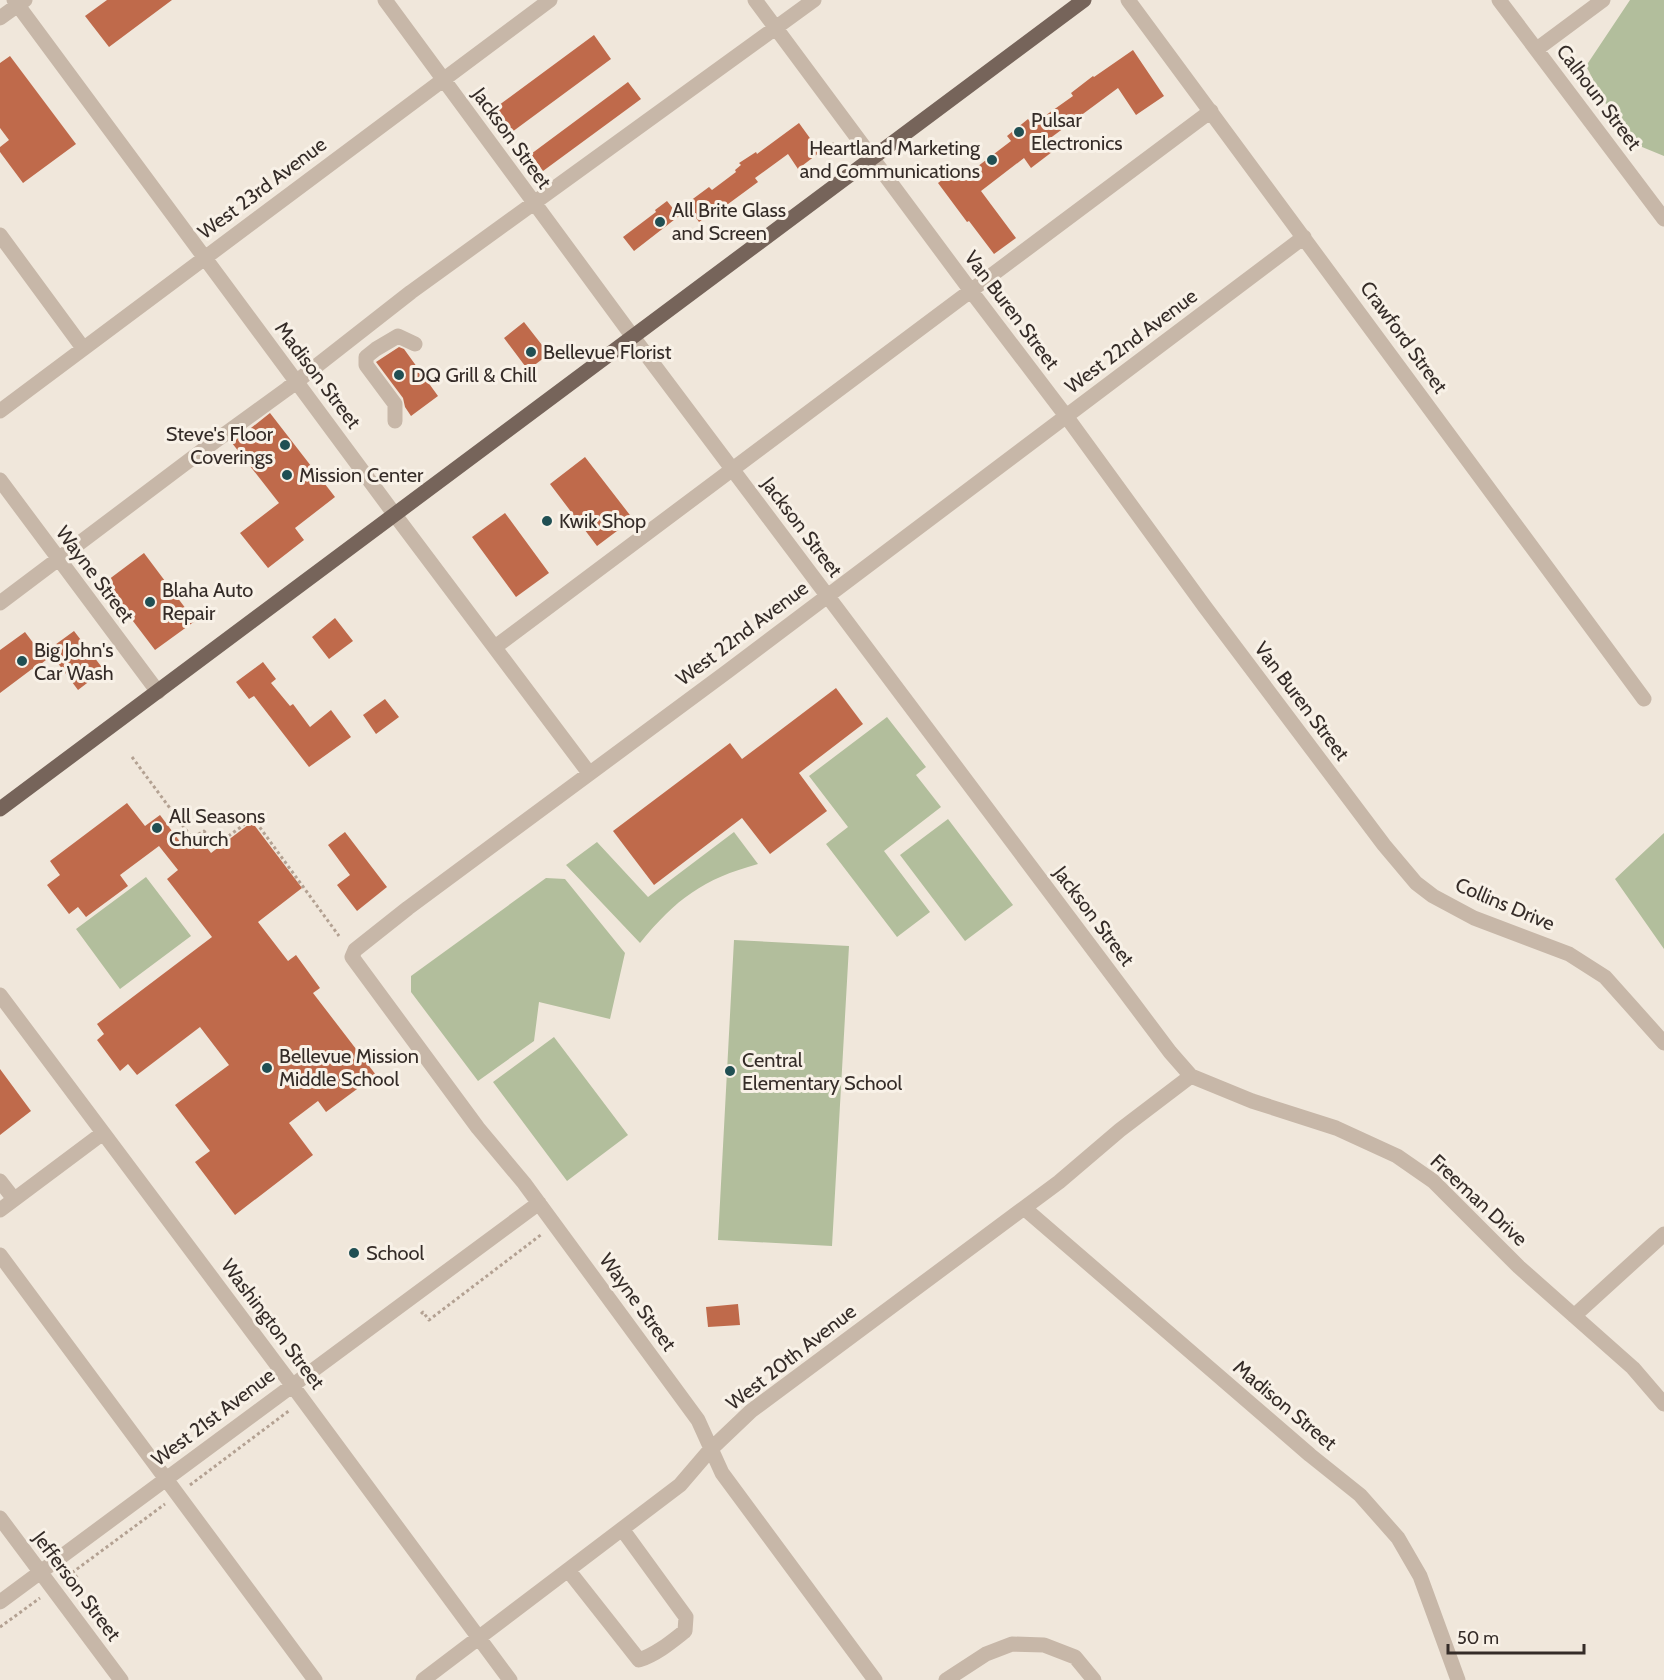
<svg xmlns="http://www.w3.org/2000/svg" width="1664" height="1680" viewBox="0 0 1664 1680" font-family="Cabin,sans-serif">
  <style>
    .green { fill: #b2be9c }
    .building { fill: #bf6a4b }
    .lines { fill: none; stroke-linecap: round; stroke-linejoin: round }
    .path { stroke: #b3a192; stroke-width: 3; stroke-dasharray: 3 3; stroke-linecap: butt }
    .minor { stroke: #c7b7a8; stroke-width: 15 }
    .major { stroke: #76645a; stroke-width: 15 }
    .poi-dot { fill: #204f53; stroke: #f8f1e7; stroke-width: 2 }
    .labels { text-anchor: middle; stroke-width: 6; stroke-linejoin: round; paint-order: stroke }
    .street-label { font-size: 20px; fill: #352c28; stroke: #f8f1e7 }
    .poi-label { font-size: 20px; fill: #352c28; stroke: #f8f1e7; text-anchor: start }
  </style>
  <rect width="100%" height="100%" fill="#f0e7db"/>
  <path class="green" d="M1630 0H1664V156L1625 140 1586 66Z
    M887 717 926 767 916 775 941 807 884 851 930 912 897 937 826 844 848 827 809 776Z
    M948 819 1013 905 965 941 900 855Z
    M734 832 758 864C703 879 676 899 640 943L566 865 597 842 648 897Z
    M1664 833V949L1615 879Z
    M146 877 191 936 120 989 76 929Z
    M546 878 565 879 625 953 610 1019 539 1002 534 1041 478 1081 411 992V976Z
    M734 940 849 946 832 1246 718 1240Z
    M554 1037 628 1135 567 1181 493 1082Z"/>
  <path class="building" d="M107 0H172L109 47 85 16Z
    M594 35 611 59 512 132 495 108Z
    M1133 50 1164 96 1136 115 1118 88 1045 142 1052 152 1031 168 1024 158 981 191 1016 238 994 254 969 221 967 222 938 183 959 167 965 176 1011 141 1007 136 1028 119 1032 125 1073 96 1071 93 1093 76 1094 77Z
    M10 56 76 144 23 183 0 152V147L9 140 0 128V63Z
    M628 82 641 99 543 171 531 154Z
    M799 123 820 152 798 169 788 154 755 178 758 182 724 207 725 208 713 217 710 214 699 222 686 204 709 187 712 190 736 172 735 170 741 165 739 163 756 152 757 154Z
    M667 201 679 216 634 251 623 237 656 212 655 210Z
    M524 322 549 354 528 370 504 338Z
    M399 347 404 349 438 396 411 416 405 407 403 398 376 362Z
    M270 413 335 497 295 528 304 540 268 568 240 533 279 503 232 443Z
    M585 457 633 519 597 546 550 484Z
    M505 513 549 573 516 597 472 537Z
    M144 553 195 621 155 650 104 583Z
    M335 618 353 641 329 659 312 637Z
    M74 631 104 670 78 690 48 650Z
    M25 632 46 660 33 670 32 669 0 693V650Z
    M263 662 276 679 271 683 290 706 293 704 310 727 331 710 351 737 309 767 254 696 249 699 236 682Z
    M836 688 863 724 799 773 827 811 770 854 742 818 654 885 613 831 730 743 742 759Z
    M385 699 399 717 376 734 363 715Z
    M127 803 145 826 160 815 184 847 198 836 211 853 252 822 302 888 258 922 288 961 296 955 320 988 313 993 376 1075 326 1112 318 1101 289 1123 313 1155 235 1215 195 1162 210 1151 175 1105 229 1065 200 1027 137 1075 128 1064 120 1071 97 1040 104 1034 97 1024 212 937 167 879 178 870 159 846 120 875 128 886 86 917 78 907 69 914 47 885 60 875 50 861Z
    M345 832 387 887 357 911 337 885 350 875 328 845Z
    M0 1069 31 1111 0 1135Z
    M738 1304 740 1325 708 1327 706 1307Z"/>
  <g class="lines">
    <path class="path" d="M832 143 841 156
      M132 757 192 838 204 831 215 846 253 818 339 936
      M421 1314 423 1312 429 1320 542 1234
      M190 1485 290 1410
      M70 1586 78 1579 73 1572 165 1504
      M0 1627 40 1598"/>
    <path class="minor" d="M14 0 395 515 589 773
      M385 0 633 337 1170 1052 1191 1076 1252 1101 1336 1128 1397 1156 1433 1181 1519 1267 1633 1368 1664 1404
      M755 0 971 291 1066 416 1205 607 1384 845 1416 883 1433 896 1474 918 1569 954 1605 977 1664 1043
      M1128 0 1644 699
      M1499 0 1664 219
      M0 18 25 0
      M1537 49 1603 0
      M0 235 83 348
      M0 411 550 0
      M395 421V404L366 365V357L376 349 398 336 415 344
      M0 480 158 692
      M0 603 203 450 287 389 411 292 814 0
      M495 647 1211 111
      M0 995 292 1385 510 1680
      M0 1181 14 1199
      M1024 1208 1310 1455 1360 1495 1398 1538 1420 1576 1458 1680
      M0 1210 103 1133
      M0 1255 315 1680
      M1574 1316 1664 1234
      M0 1518 121 1680
      M568 1570 639 1660C657 1654 671 1642 685 1631L686 1617 622 1529
      M0 1602 539 1203
      M423 1680 680 1485 710 1450 751 1411 1024 1208 1059 1182 1120 1130 1191 1076
      M875 1680 722 1473 698 1420 524 1183 478 1128 352 957 355 950 408 908 728 671 1304 237
      M946 1680 986 1654 1012 1644 1044 1645 1075 1657 1094 1680"/>
    <path class="major" d="M0 809 1084 0"/>
  </g>
  <g class="poi-dot">
    <circle cx="1019" cy="132" r="6"/>
    <circle cx="992" cy="160" r="6"/>
    <circle cx="660" cy="222" r="6"/>
    <circle cx="531" cy="352" r="6"/>
    <circle cx="399" cy="375" r="6"/>
    <circle cx="285" cy="445" r="6"/>
    <circle cx="287" cy="475" r="6"/>
    <circle cx="547" cy="521" r="6"/>
    <circle cx="150" cy="602" r="6"/>
    <circle cx="22" cy="661" r="6"/>
    <circle cx="157" cy="828" r="6"/>
    <circle cx="267" cy="1068" r="6"/>
    <circle cx="730" cy="1071" r="6"/>
    <circle cx="354" cy="1253" r="6"/>
  </g>
  <g class="labels">
    <g class="street-label">
      <text transform="translate(1599 97) rotate(53)" y="7">Calhoun Street</text>
      <text transform="translate(512 138) rotate(54)" y="7">Jackson Street</text>
      <text transform="translate(262 188) rotate(-37)" y="7">West 23rd Avenue</text>
      <text transform="translate(1012 310) rotate(53)" y="7">Van Buren Street</text>
      <text transform="translate(1404 337) rotate(54)" y="7">Crawford Street</text>
      <text transform="translate(1131 341) rotate(-37)" y="7">West 22nd Avenue</text>
      <text transform="translate(318 375) rotate(53)" y="7">Madison Street</text>
      <text transform="translate(802 527) rotate(53)" y="7">Jackson Street</text>
      <text transform="translate(95 574) rotate(53)" y="7">Wayne Street</text>
      <text transform="translate(742 633) rotate(-37)" y="7">West 22nd Avenue</text>
      <text transform="translate(1302 701) rotate(53)" y="7">Van Buren Street</text>
      <text transform="translate(1505 904) rotate(23)" y="7">Collins Drive</text>
      <text transform="translate(1094 916) rotate(53)" y="7">Jackson Street</text>
      <text transform="translate(1479 1200) rotate(43)" y="7">Freeman Drive</text>
      <text transform="translate(638 1302) rotate(54)" y="7">Wayne Street</text>
      <text transform="translate(273 1324) rotate(53)" y="7">Washington Street</text>
      <text transform="translate(791 1357) rotate(-38)" y="7">West 20th Avenue</text>
      <text transform="translate(1285 1405) rotate(40)" y="7">Madison Street</text>
      <text transform="translate(213 1417) rotate(-37)" y="7">West 21st Avenue</text>
      <text transform="translate(77 1586) rotate(53)" y="7">Jefferson Street</text>
    </g>
    <g class="poi-label">
      <text x="1031" y="127">Pulsar<tspan x="1031" dy="23">Electronics</tspan></text>
      <text x="980" y="155" text-anchor="end">Heartland Marketing<tspan x="980" dy="23">and Communications</tspan></text>
      <text x="672" y="217">All Brite Glass<tspan x="672" dy="23">and Screen</tspan></text>
      <text x="543" y="359">Bellevue Florist</text>
      <text x="411" y="382">DQ Grill &amp; Chill</text>
      <text x="273" y="441" text-anchor="end">Steve's Floor<tspan x="273" dy="23">Coverings</tspan></text>
      <text x="299" y="482">Mission Center</text>
      <text x="559" y="528">Kwik Shop</text>
      <text x="162" y="597">Blaha Auto<tspan x="162" dy="23">Repair</tspan></text>
      <text x="34" y="657">Big John's<tspan x="34" dy="23">Car Wash</tspan></text>
      <text x="169" y="823">All Seasons<tspan x="169" dy="23">Church</tspan></text>
      <text x="279" y="1063">Bellevue Mission<tspan x="279" dy="23">Middle School</tspan></text>
      <text x="742" y="1067">Central<tspan x="742" dy="23">Elementary School</tspan></text>
      <text x="366" y="1260">School</text>
    </g>
  </g>
  <path d="M1448 1644v9h136v-9" fill="none" stroke="#352c28" stroke-width="3"/>
  <text x="1457" y="1644" font-size="18" fill="#352c28" stroke="#f8f1e7" stroke-width="4.5" paint-order="stroke">50 m</text>
</svg>
